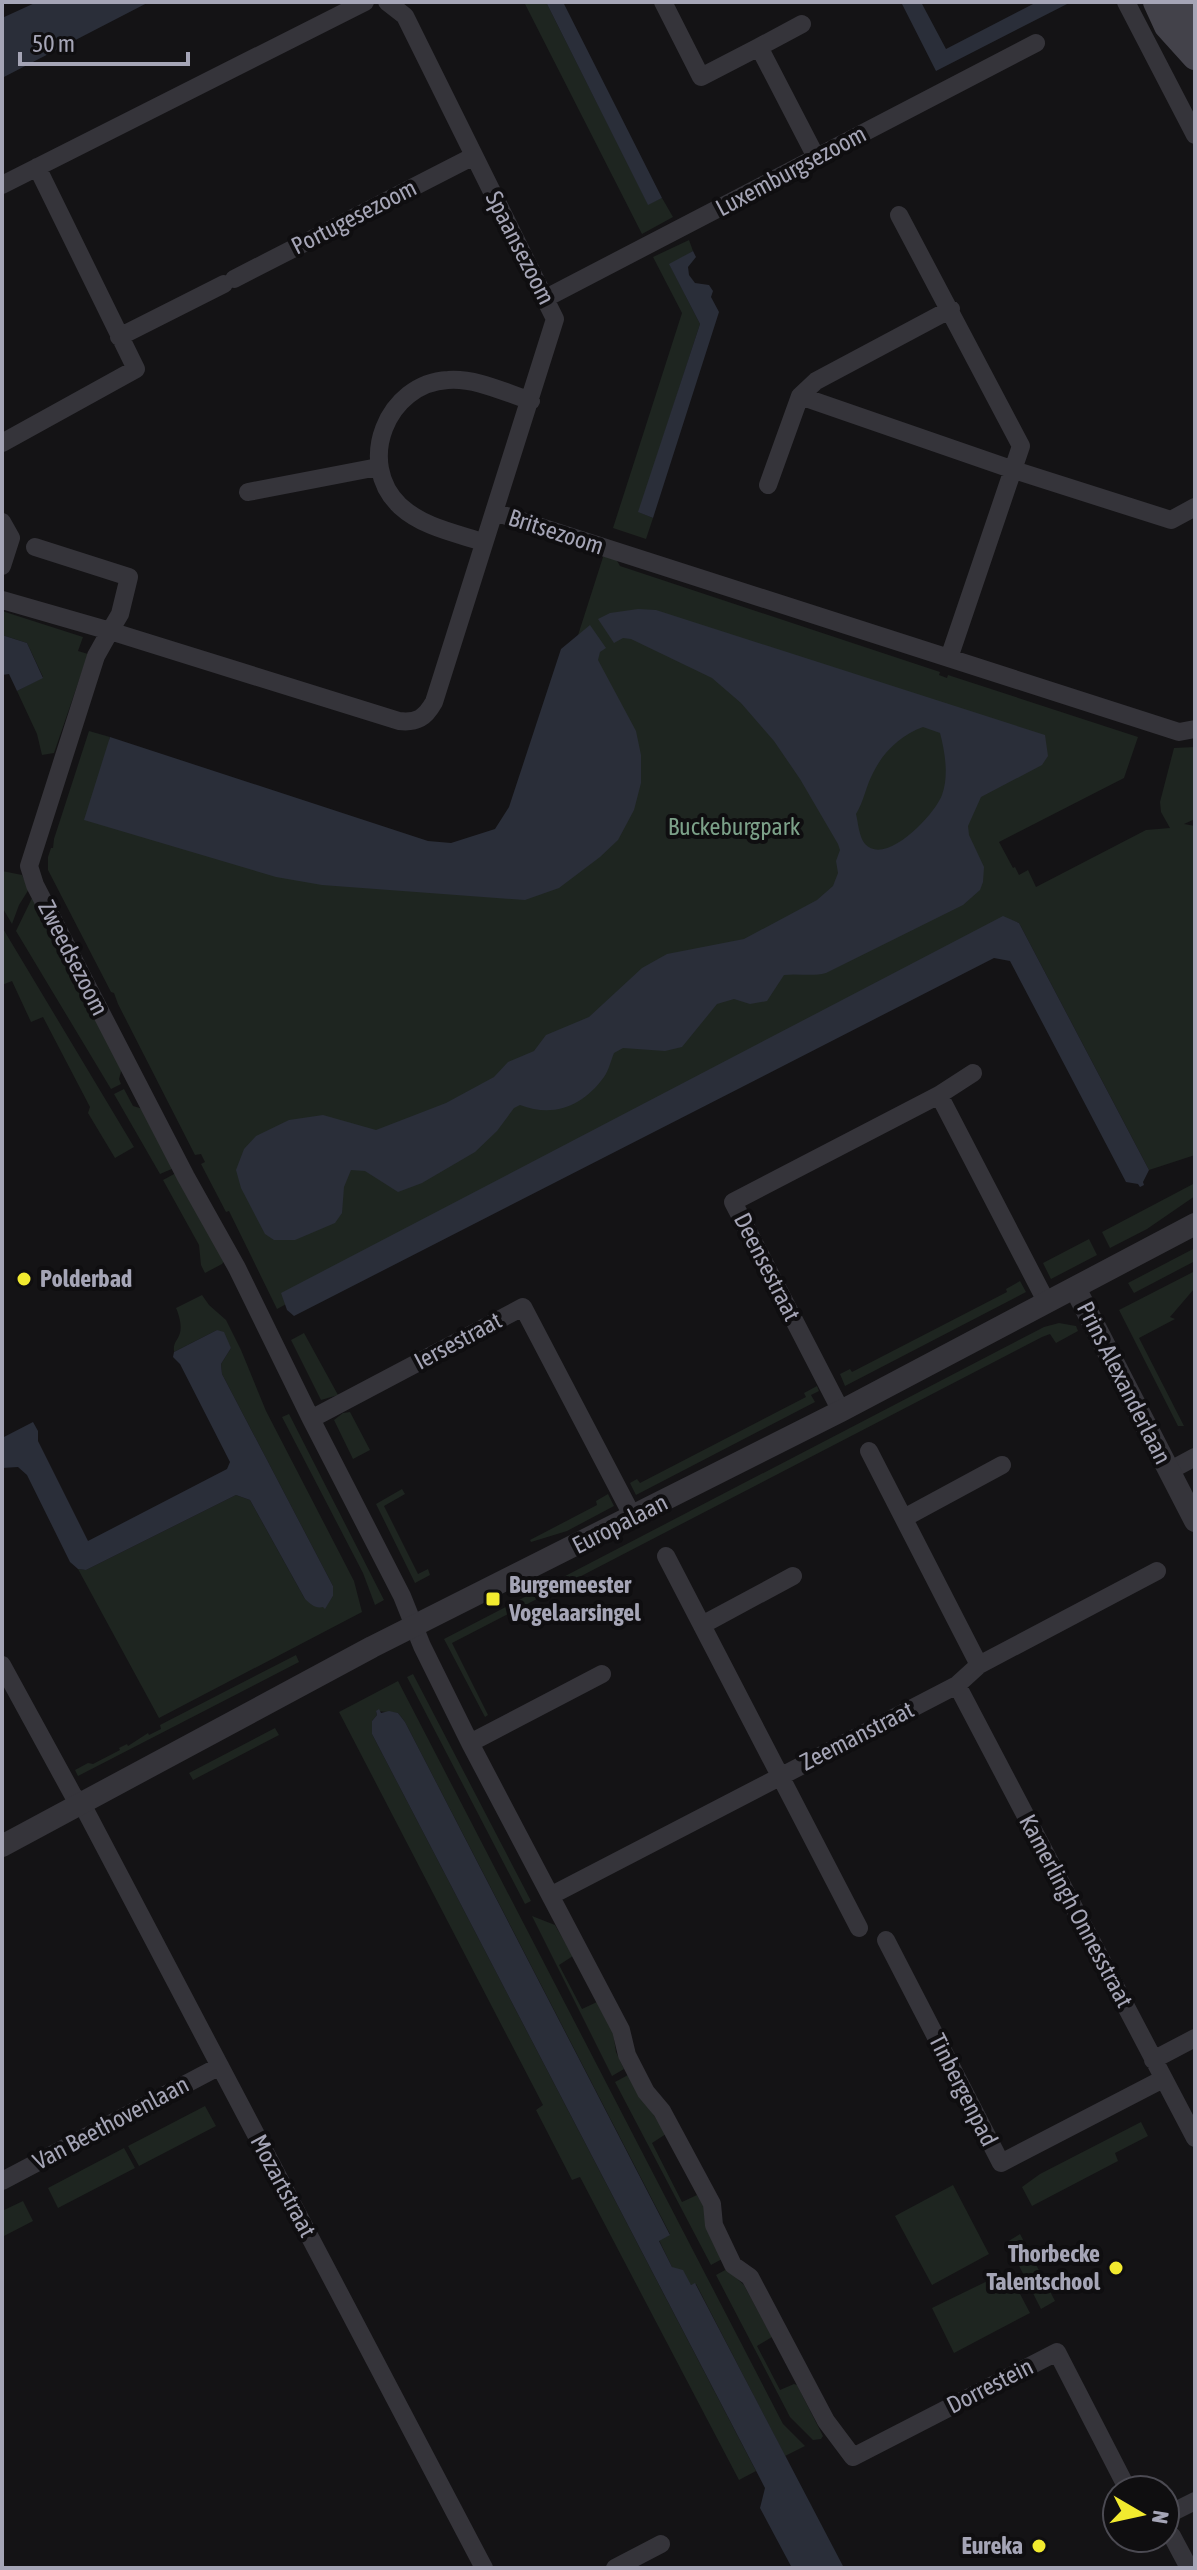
<svg xmlns="http://www.w3.org/2000/svg" width="1197" height="2570" viewBox="0 0 1197 2570" font-family="'Asap Condensed',sans-serif">
  <style>
    .green { fill: #1e2520 }
    .water { fill: #2a2e39; fill-rule: evenodd }
    .lines { fill: none; stroke-linecap: round; stroke-linejoin: round }
    .minor { stroke: #35343a; stroke-width: 18 }
    .tertiary { stroke: #35343a; stroke-width: 22 }
    .secondary { stroke: #43424a; stroke-width: 26 }
    .poi-dot { fill: #f2ea2f; stroke: #0f0e10; stroke-width: 3 }
    .labels { text-anchor: middle; stroke-width: 8; stroke-linejoin: round; paint-order: stroke }
    .street-label { font-size: 24px; fill: #a5a5b6; stroke: #0f0e10 }
    .park-label { font-size: 24px; fill: #7ca189; stroke: #0f0e10 }
    .poi-label { font-size: 24px; font-weight: bold; fill: #a5a5b6; stroke: #0f0e10; text-anchor: start }
  </style>
  <rect width="100%" height="100%" fill="#141315"/>
  <path class="green" d="M524 2H546L648 204 662 198 673 217 642 234Z
    M689 240 693 251 670 265 700 324 639 512 653 518 646 539 613 528 682 313 653 257Z
    M604 554 616 559 620 566 940 672 939 675 947 678 948 675 1138 737 1124 778 999 842 1013 868 1015 867 1019 875 1028 870 1036 887 1146 830 1170 828 1161 812 1160 802 1174 748 1195 747V819L1184 824 1195 826V1155L1149 1170 1019 923 1011 920 277 1309 229 1211 226 1212 201 1164 205 1162 201 1154 195 1155 118 1004 114 993 111 992 48 870V857L51 848H53L54 839 89 731 110 737 109 740 441 856 504 840 572 654Z
    M2 611 83 637 78 651 88 654 54 753 42 755 37 734 17 691 43 677 27 643 2 635Z
    M2 871 22 875 29 889 19 905 12 924 2 907Z
    M33 896 122 1068 119 1079 121 1084 111 1089 16 931Z
    M2 927 134 1147 115 1158 88 1113 90 1107 43 1017 31 1022 12 981 2 985Z
    M124 1089 133 1106 143 1109 174 1168 160 1174 114 1094Z
    M176 1173 225 1260 222 1264 205 1273 201 1265 199 1245 163 1180Z
    M1195 1183V1196L1147 1229 1110 1248 1102 1232Z
    M1089 1239 1097 1255 1051 1279 1043 1263Z
    M1195 1248V1261L1134 1293 1128 1283Z
    M1195 1271 1194 1289 1170 1317 1175 1319 1139 1338 1184 1426H1178L1119 1310Z
    M1020 1281 1026 1292 845 1386 840 1374 850 1369 852 1372 1007 1292 1006 1289Z
    M202 1295 209 1305 226 1320 241 1350 266 1411 354 1581 362 1612 159 1718 78 1569 86 1570 236 1495 250 1500 305 1599 327 1605 333 1596V1586L222 1374 221 1364 231 1348 217 1330 174 1352C173 1342 177 1342 180 1333 182 1325 179 1315 176 1308Z
    M1059 1323 1076 1326 1078 1331 1056 1343 1050 1334 1042 1337 452 1643 488 1715 485 1717 444 1639 1044 1327Z
    M304 1333 338 1395 321 1400 291 1340Z
    M817 1386 819 1391 811 1395 815 1402 636 1495 630 1483 637 1479 640 1483 806 1397 804 1393Z
    M350 1412 370 1450 353 1459 334 1420 343 1413Z
    M289 1414 384 1600 375 1605 363 1573 282 1417Z
    M402 1489 405 1494 384 1506 418 1574 428 1569 430 1575 415 1583 376 1504Z
    M608 1494 614 1506 567 1531 531 1542 530 1540 597 1505 596 1501Z
    M296 1655 299 1662 78 1776 75 1770 88 1763 93 1764 120 1750 119 1748 127 1744 128 1746 148 1733 149 1735 161 1729 160 1725Z
    M413 1674 531 1901 525 1904 407 1677Z
    M398 1681 783 2424 805 2446 785 2456 696 2284 691 2285 672 2267 659 2240 670 2234 405 1722 398 1713 376 1711 377 1715 372 1721V1734L756 2471 739 2480 580 2177 572 2180 536 2110 543 2105 339 1712Z
    M275 1728 279 1735 193 1780 189 1773Z
    M532 1916 555 1925 573 1956 559 1965 582 2009 597 2002 613 2032 616 2052 624 2069 612 2076Z
    M628 2075 666 2134 652 2143 682 2202 697 2195 704 2207 722 2259 711 2265 615 2082Z
    M205 2106 216 2126 139 2166 128 2146Z
    M1141 2122 1148 2136 1115 2153 1118 2161 1032 2206 1022 2187 1040 2174Z
    M124 2148 135 2168 58 2208 48 2188Z
    M953 2185 989 2254 932 2285 895 2216Z
    M23 2201 33 2221 2 2237V2211Z
    M1020 2234 1055 2301 1041 2309 1007 2242Z
    M727 2269 744 2285 772 2337 757 2346 780 2390 794 2384 797 2385 823 2436 821 2439 813 2440 790 2417 716 2275Z
    M1008 2271 1030 2313 954 2353 932 2308Z"/>
  <path class="water" d="M37 2H149L2 78V18Z
    M546 2H563L662 198 648 205Z
    M901 2H921L946 49 1037 2H1071L936 71Z
    M693 251 696 257 688 267 689 275 695 283 709 285 713 291 711 297 719 312 653 518 638 512 700 324 669 264Z
    M638 609 656 610 1045 735 1048 756 1042 765 981 797 968 826 969 835 984 867 983 882 980 890 963 905 826 973C811 977 799 973 784 975L767 1001 750 1004 734 999 717 1004 682 1047 665 1051 623 1048 614 1053C611 1060 609 1070 604 1077 583 1106 554 1118 520 1105L514 1108 497 1131 475 1152 422 1183 398 1192 365 1171 351 1170 344 1187 342 1213 335 1223 295 1240H274L265 1234 241 1188 236 1170 244 1149 256 1136 289 1120 323 1115 376 1130 446 1103 494 1077 508 1062 534 1051 546 1035 589 1017 642 968 667 954 744 939 817 900 833 886 838 873 836 861 840 850 838 844 800 779 774 741 741 703 712 678 631 639 623 638 614 643 598 619 610 613ZM923 727 940 733C945 752 949 776 942 795 935 814 886 867 865 844 859 837 858 822 856 814 864 801 866 786 873 773 883 752 901 735 923 727Z
    M590 625 606 648 600 652 598 660 636 731 641 755V783L634 810 618 840 600 857 559 888 525 900 322 885 276 877 84 820 110 737 428 841 451 843 495 829 509 807 561 649Z
    M2 635 27 643 43 678 17 691 9 674 2 675Z
    M1003 916 1019 923 1149 1170 1143 1182 1144 1185 1140 1187 1138 1184 1126 1182 1010 961 994 958 294 1316 287 1310 281 1293Z
    M217 1330 224 1332 231 1348 221 1364 222 1374 333 1586V1596L325 1609 323 1607C316 1609 310 1604 305 1599L250 1500 236 1495 86 1570 78 1569 70 1562 27 1475 18 1467 2 1468V1438L33 1422 38 1431V1441L88 1541 227 1469 230 1462 180 1364 173 1357 174 1352Z
    M379 1709 381 1713 389 1711 398 1713 405 1722 670 2235 659 2241 672 2267 683 2270 691 2285 695 2283 844 2568H792L760 2508 765 2488 372 1734V1721L377 1715 376 1711Z"/>
  <g class="lines">
    <path class="minor" d="M387 2 405 16 555 319 494 512
      M663 2 701 77 759 47 816 157
      M1126 2 1195 135
      M759 47 802 24
      M2 185 365 2
      M899 215 1021 446 949 658
      M234 279 474 156
      M546 298 1036 43
      M119 337 224 284
      M800 396 1011 469 1171 520 1195 507
      M2 443 136 369 37 167
      M768 485 800 396 816 381 951 309
      M248 492 378 467
      M2 522 11 538 2 566
      M483 542C455 533 423 527 400 506 355 463 387 383 448 380 476 378 504 392 531 401
      M35 547 129 577 120 614 110 631 399 721C417 723 425 718 434 702L494 512 1179 732 1195 729
      M2 600 110 631 96 656 29 866 35 885 186 1177 237 1268 311 1419 402 1596 422 1646 470 1743 621 2030 627 2055 646 2092 662 2111 712 2204 714 2225 733 2265 750 2277 826 2421 853 2457 1057 2352 1128 2490
      M939 1095 973 1073
      M841 1411 733 1202 939 1095 1047 1303
      M311 1419 523 1307 633 1517
      M869 1451 979 1665
      M1169 1471 1195 1457
      M904 1518 1002 1465
      M666 1556 859 1928
      M702 1625 793 1576
      M2 1665 73 1795 82 1804 484 2568
      M957 1685 1195 2138
      M470 1743 602 1674
      M552 1895 957 1685 979 1665 1157 1571
      M886 1940 1001 2163 1163 2079
      M1153 2060 1195 2038
      M2 2181 220 2066
      M1165 2516 1195 2501
      M1165 2529 1172 2536 1189 2568
      M615 2568 661 2544"/>
    <path class="tertiary" d="M1075 1288 1195 1521
      M2 1846 372 1647 841 1411 1195 1224"/>
    <path class="secondary" d="M1156 2 1167 26 1195 57
      M1177 2 1185 14 1195 24"/>
  </g>
  <g class="poi-dot">
    <circle cx="24" cy="1279" r="8"/>
    <rect x="485" y="1591" width="16" height="16" rx="4"/>
    <circle cx="1116" cy="2268" r="8"/>
    <circle cx="1039" cy="2546" r="8"/>
  </g>
  <g class="labels">
    <g class="street-label">
      <text transform="translate(791 171) rotate(-28)" y="8">Luxemburgsezoom</text>
      <text transform="translate(354 217) rotate(-27)" y="8">Portugesezoom</text>
      <text transform="translate(520 248) rotate(63)" y="8">Spaansezoom</text>
      <text transform="translate(556 532) rotate(18)" y="8">Britsezoom</text>
      <text transform="translate(73 958) rotate(63)" y="8">Zweedsezoom</text>
      <text transform="translate(767 1267) rotate(63)" y="8">Deensestraat</text>
      <text transform="translate(458 1341) rotate(-28)" y="8">Iersestraat</text>
      <text transform="translate(1124 1383) rotate(63)" y="8">Prins Alexanderlaan</text>
      <text transform="translate(620 1524) rotate(-27)" y="8">Europalaan</text>
      <text transform="translate(857 1736) rotate(-27)" y="8">Zeemanstraat</text>
      <text transform="translate(1076 1911) rotate(62)" y="8">Kamerlingh Onnesstraat</text>
      <text transform="translate(963 2090) rotate(63)" y="8">Tinbergenpad</text>
      <text transform="translate(111 2123) rotate(-28)" y="8">Van Beethovenlaan</text>
      <text transform="translate(283 2186) rotate(62)" y="8">Mozartstraat</text>
      <text transform="translate(990 2386) rotate(-27)" y="8">Dorrestein</text>
    </g>
    <g class="park-label">
      <text x="734" y="835">Buckeburgpark</text>
    </g>
    <g class="poi-label">
      <text x="40" y="1287">Polderbad</text>
      <text x="509" y="1593">Burgemeester<tspan x="509" dy="28">Vogelaarsingel</tspan></text>
      <text x="1100" y="2262" text-anchor="end">Thorbecke<tspan x="1100" dy="28">Talentschool</tspan></text>
      <text x="1023" y="2554" text-anchor="end">Eureka</text>
    </g>
  </g>
  <rect width="1197" height="2570" fill="none" stroke="#a5a5b6" stroke-width="8"/>
  <g transform="translate(1141 2514) rotate(99)"><circle r="38" fill="#0f0e10" stroke="#4b4a52" stroke-width="2"/>
  <path d="M0-6L14 30L0 20L-14 30Z" fill="#f2ea2f"/>
  <text y="-12" font-size="22" font-weight="bold" text-anchor="middle" fill="#a5a5b6">N</text>
  </g>
  <path d="M20 52v12h168v-12" fill="none" stroke="#a5a5b6" stroke-width="4"/>
  <text x="32" y="52" font-size="24" fill="#a5a5b6" stroke="#0f0e10" stroke-width="6" paint-order="stroke">50 m</text>
</svg>
